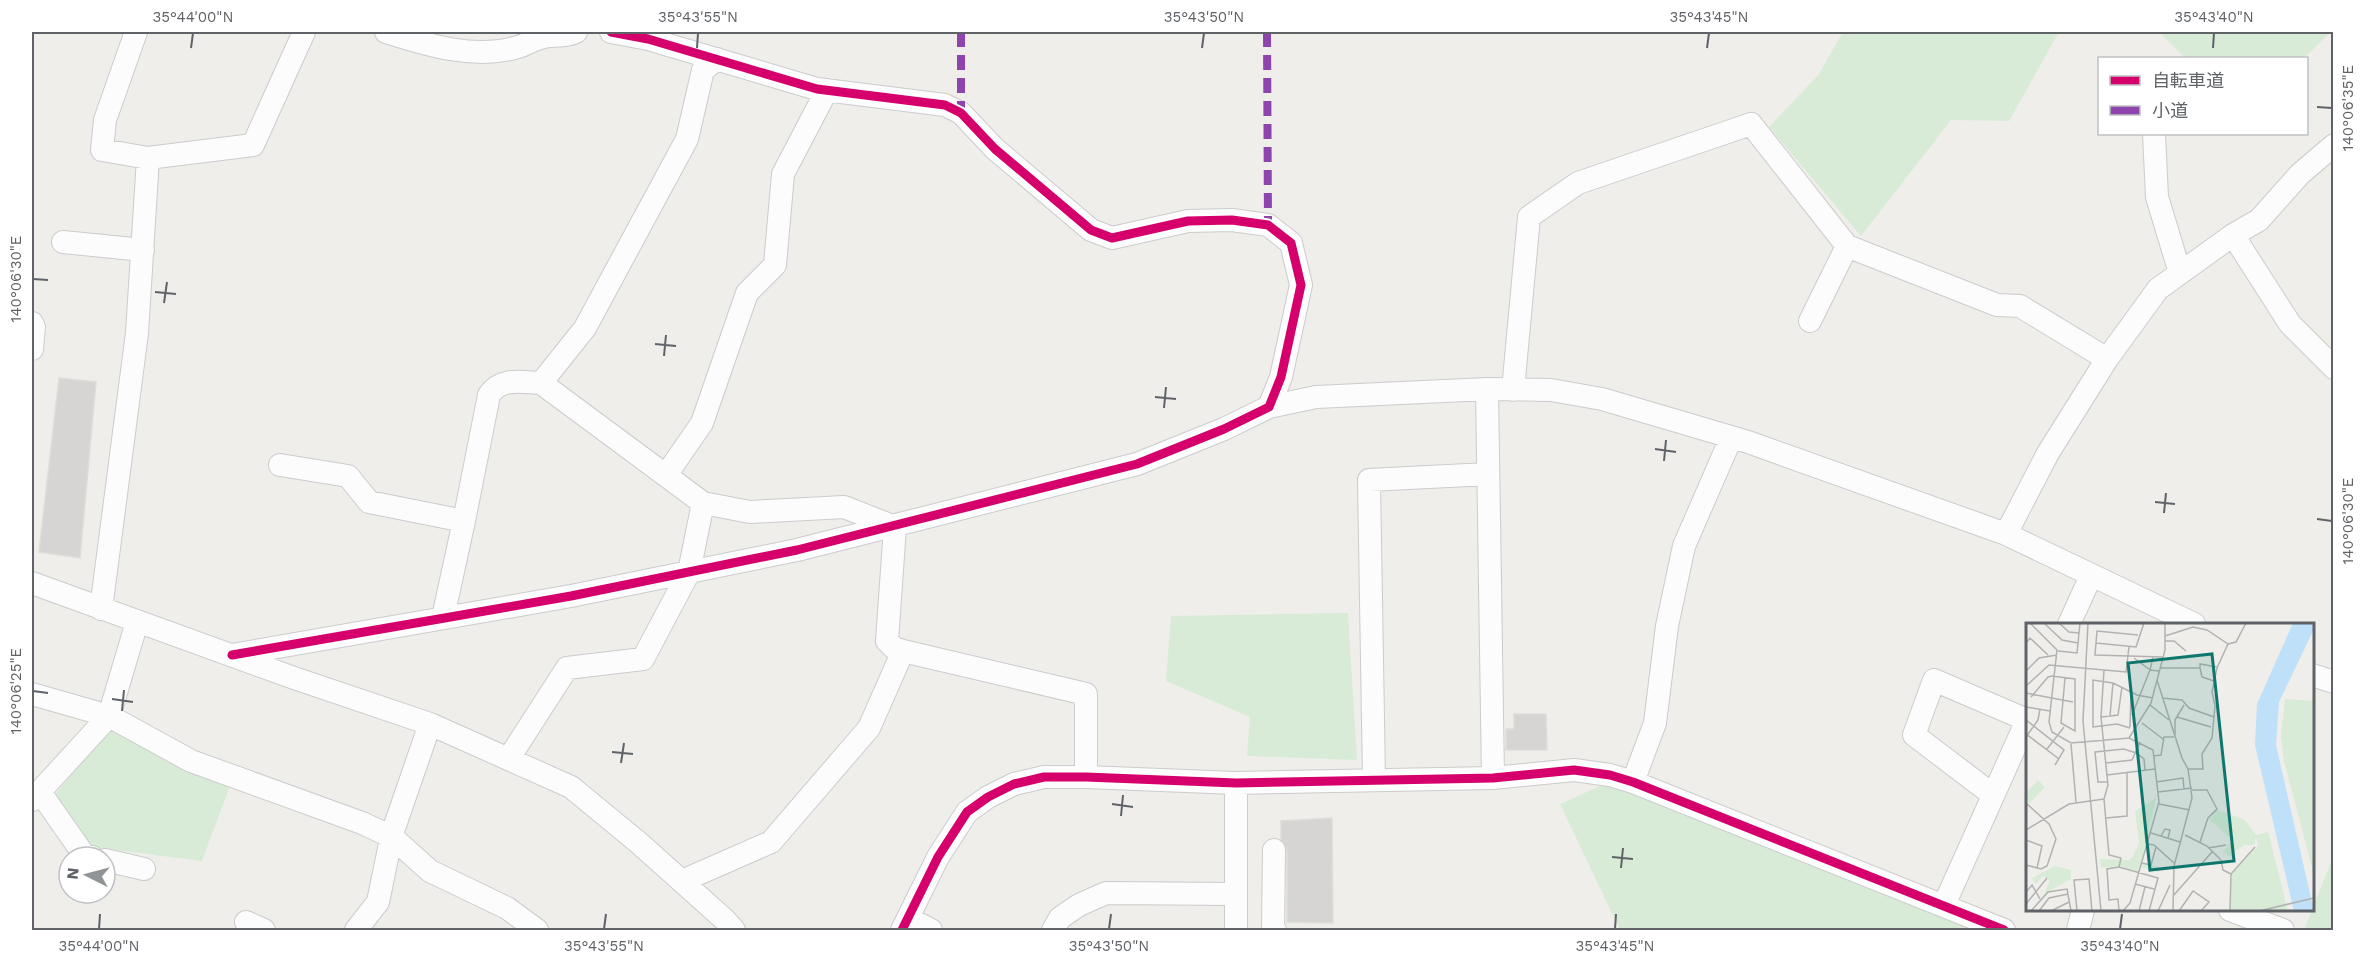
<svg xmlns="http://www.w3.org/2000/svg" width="2365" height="962" viewBox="0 0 2365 962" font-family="'Work Sans','Noto Sans JP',sans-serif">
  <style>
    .green { fill: #d8ebd6 }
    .building { fill: #d6d5d3; stroke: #deddd9; stroke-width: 1.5 }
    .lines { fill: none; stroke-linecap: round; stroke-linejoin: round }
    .minor-casing { stroke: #cbcccc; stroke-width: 24 }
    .minor { stroke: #fdfcfc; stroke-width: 22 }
    .quiet { stroke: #8e44ad; stroke-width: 8; stroke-dasharray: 15 8; stroke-linecap: butt }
    .cycleway-casing { stroke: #fff; stroke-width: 13 }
    .cycleway { stroke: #d6006c; stroke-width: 9 }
    .ticks { fill: none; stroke: #5f6368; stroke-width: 2 }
    .inset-road { fill: none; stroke: #b1b2b2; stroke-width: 1.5 }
    .view { fill: #0f766e; fill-opacity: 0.15; stroke: #0f766e; stroke-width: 3 }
    .inset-edge { fill: none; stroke: #5f6368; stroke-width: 3 }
    .neatline { fill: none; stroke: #5f6368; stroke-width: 2 }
    .ticks-label { font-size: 15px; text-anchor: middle; fill: #5f6368 }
  </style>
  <rect width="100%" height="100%" fill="#efeeea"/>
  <path class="green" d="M1843 32H2059L2009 121 1951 120 1861 236 1769 127 1819 74Z
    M2159 32H2331L2304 58H2185Z
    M1348 613 1357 760 1247 756 1250 717 1166 681 1171 616Z
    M111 726 231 783 202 861 92 847 55 795Z
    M1605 784 1976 930H1620L1560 804Z
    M2333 857V930H2304Z"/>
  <path class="building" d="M59 378 96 382 80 558 39 552Z
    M1514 714H1546L1547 750H1506V729H1514Z
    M1332 818 1333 923 1287 922V850L1281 839V821Z"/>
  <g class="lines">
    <defs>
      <path id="minor" d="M386 32C427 45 475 60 518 47 526 45 532 40 540 38 552 34 564 38 576 32
        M2154 134 2157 197 2180 273
        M148 158 253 145 304 32
        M2233 235 2290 324 2334 368
        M63 242 143 250
        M1810 321 1847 246
        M32 323 34 327 32 349
        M541 383 703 503 750 512 844 507 895 527
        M1487 389 1493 778
        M1513 390 1529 217 1578 183 1751 124 1847 246 1997 305 2020 306 2107 359
        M1269 407 1316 397 1487 389 1551 390 1602 399 1748 442 2006 534 2194 624
        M280 465 348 476 369 502 464 521
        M666 475 702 423 747 293 775 265 783 174 827 90
        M895 527 887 641 894 648 903 651 1086 694V777
        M2006 534 2048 453 2107 359 2158 289 2233 235 2259 220 2300 174 2334 145
        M32 583 294 678 430 724 571 787 639 843 725 920 734 930
        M101 609 137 333 148 158 102 150 105 120 136 32
        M443 617 464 521 489 395C501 377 521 382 541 383L585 328 687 139 703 70 717 59
        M2069 624 2091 576
        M232 655 571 596 797 550 1137 464 1224 429 1269 407 1281 377 1301 285 1291 243 1268 225 1232 220 1188 221 1112 238 1091 230 995 149 961 113 945 105 817 89 648 39 611 32
        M2312 675 2334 682
        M32 694 109 716 137 622
        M509 758 567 668 643 659 689 572 703 503
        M1374 780 1369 480 1488 474
        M1633 782 1655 723 1667 626 1684 546 1731 438
        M1236 783V930
        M40 792 84 855 92 857
        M1993 795 1914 735 1934 680 2027 720
        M32 800 109 716 191 761 362 823 392 837 430 871 507 908 537 930
        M1274 850 1273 929 1275 930
        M105 860 144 869
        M682 881 771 842 869 728 903 651
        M1944 905 2028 718
        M2230 910 2283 930
        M908 918 931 930
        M246 922 264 930
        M356 930 378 902 392 834 430 724
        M902 930 938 857 967 812 988 797 1014 784 1044 777H1086L1236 783 1493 778 1574 770 1610 775 1633 782 2004 930
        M1053 930 1060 918 1079 905 1106 893 1235 894
        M2078 930 2083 910"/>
    </defs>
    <use href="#minor" class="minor-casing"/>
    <use href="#minor" class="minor"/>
    <path class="quiet" d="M961 32V113
      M1267 32 1268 225"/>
    <defs>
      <path id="cycleway" d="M232 655 571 596 797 550 1137 464 1224 429 1269 407 1281 377 1301 285 1291 243 1268 225 1232 220 1188 221 1112 238 1091 230 995 149 961 113 945 105 817 89 648 39 611 32
        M902 930 938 857 967 812 988 797 1014 784 1044 777H1086L1236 783 1493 778 1574 770 1610 775 1633 782 2004 930"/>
    </defs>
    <use href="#cycleway" class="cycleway-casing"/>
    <use href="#cycleway" class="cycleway"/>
  </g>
  <path class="ticks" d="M191 48 193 33M697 48 698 33M1202 48 1204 33M1707 48 1709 33M2213 48 2214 33M2317 107 2332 108M33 279 48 280M155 292 176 294M164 303 167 282M655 344 676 346M664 356 666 335M1155 397 1176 399M1164 408 1166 387M1655 449 1676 452M1664 461 1666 440M2155 502 2175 504M2164 513 2166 493M2317 519 2332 521M33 691 48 693M112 699 133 702M122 711 124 690M612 752 633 754M621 763 624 743M1112 804 1133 807M1121 816 1123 795M1612 857 1633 859M1621 868 1623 848M99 929 100 914M604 929 606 914M1109 929 1111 914M1615 929 1616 914M2120 929 2122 914"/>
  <g transform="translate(2026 623)">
    <rect width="288" height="288" fill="#efeeea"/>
    <path d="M259 76 288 78V252L258 138 255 113ZM12 157 19 164 3 181 0 170ZM130 175 115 240 133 244V249L114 244 112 249 95 243 75 245 74 236 103 237 107 233 113 220 109 188ZM191 187 219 197 230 212 242 209 262 288H204L206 250 232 223 230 214 228 222H219L208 229 210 237 197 229 206 217 183 196ZM29 243 45 247V256L18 271 24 257 17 253 10 261 6 255Z" fill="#d8ebd6"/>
    <path d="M267 0H288V6L253 79 250 122 288 288H268L229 122 231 81Z" fill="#bfe0f9"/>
    <path class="inset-road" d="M4 0 31 27 23 99 26 109 45 120 103 115 127 127 133 179 104 280 97 288M33 0 43 9 53 10M62 0 57 98 75 288M19 1 36 17 52 20M112 12 71 8 69 32 137 34M139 13 167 4 181 7 202 21M139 18H148L160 28M0 20 4 15 22 32M70 20 110 24 118 0M32 28 51 30 54 0M127 34 124 47 133 48M134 45H174V41L191 44M174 45 176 54 188 58M78 47 75 94 82 162 78 176 83 232 95 235 93 244M0 48 13 35 31 32M131 57 156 135 162 146H177L176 131 186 115 189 83 186 69 191 45 202 21 210 19 220 0M0 63 23 42 100 49 103 24M0 70 47 79M5 74 22 54 26 53 49 56V108L35 100 39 55M136 75 156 77 163 85 188 94M124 82 143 97M0 84 24 88M106 92 124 47 108 35M84 93 87 60M75 94 92 92 96 64M151 94 185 104M0 97 38 127 29 142M116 100 137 116M104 104 105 69M104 105 91 101 67 104V57L87 60 111 72 127 75M0 111 33 136M149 112V97L158 82M0 114 12 97 14 86M103 115 125 80 139 27V0M45 121 50 179M21 126 38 104M128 133 135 132 138 114H148M80 140 106 137 114 119M81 152 129 146M81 159H72L69 129 98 126 110 130 118 136 119 147M130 159 157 155 158 166M166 167H181L191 186 182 195 174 219M132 169 166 165M0 180 23 201 30 216 21 243 15 246 0 242M133 181 164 187M80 195 101 193V150M0 207 43 181 78 176M125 210 154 219M159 212 181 223 195 237 197 247 205 251M135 213 139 206 144 207 142 215M0 217 16 223 11 245M121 221 128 222 148 240M182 225 200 222M116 240 125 242 130 224M109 261 128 266M0 269 6 262 14 276M147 273 186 229M0 281 21 255M5 288 22 269 41 266 45 288M13 288 23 275 42 271M25 288 43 279M51 288 48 257 63 256 66 288M93 288 92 276 83 277 81 246 93 244 132 255 123 288M113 288 119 264M132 288 144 262M147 288 148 243 166 175 162 146M153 288 167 268 183 279 175 288M204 288 205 251 229 224M233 288 288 275"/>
    <path class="view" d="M186 31 208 238 124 247 102 40Z"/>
    <rect width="288" height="288" class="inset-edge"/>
  </g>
  <rect width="2365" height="962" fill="none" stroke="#ffffff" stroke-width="66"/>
  <rect x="2098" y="57" width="210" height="78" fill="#ffffff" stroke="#bfc1c3" stroke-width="1.5"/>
  <rect x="2110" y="76" width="30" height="9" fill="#d6006c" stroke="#bfc1c3" stroke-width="1.5"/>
  <text x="2152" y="87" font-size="18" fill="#5f6368">自転車道</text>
  <rect x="2110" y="106" width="30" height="9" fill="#8e44ad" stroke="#bfc1c3" stroke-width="1.5"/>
  <text x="2152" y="117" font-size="18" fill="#5f6368">小道</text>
  <g transform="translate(87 875) rotate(276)"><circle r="28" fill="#ffffff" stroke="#bfc1c3" stroke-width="1.5"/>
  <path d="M0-4.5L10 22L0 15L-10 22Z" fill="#919496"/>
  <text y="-9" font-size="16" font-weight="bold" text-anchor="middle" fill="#5f6368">N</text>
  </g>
  <rect x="33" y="33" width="2299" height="896" class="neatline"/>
  <g class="ticks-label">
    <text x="193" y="22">35°44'00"N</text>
    <text x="698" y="22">35°43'55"N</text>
    <text x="1204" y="22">35°43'50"N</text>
    <text x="1709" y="22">35°43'45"N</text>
    <text x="2214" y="22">35°43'40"N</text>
    <text transform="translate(2348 108) rotate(-90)" y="5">140°06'35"E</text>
    <text transform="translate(16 279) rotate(-90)" y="5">140°06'30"E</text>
    <text transform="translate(2348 521) rotate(-90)" y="5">140°06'30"E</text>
    <text transform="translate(16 691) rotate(-90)" y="5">140°06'25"E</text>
    <text x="99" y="951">35°44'00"N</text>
    <text x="604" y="951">35°43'55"N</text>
    <text x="1109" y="951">35°43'50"N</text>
    <text x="1615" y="951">35°43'45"N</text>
    <text x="2120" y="951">35°43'40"N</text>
  </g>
</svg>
